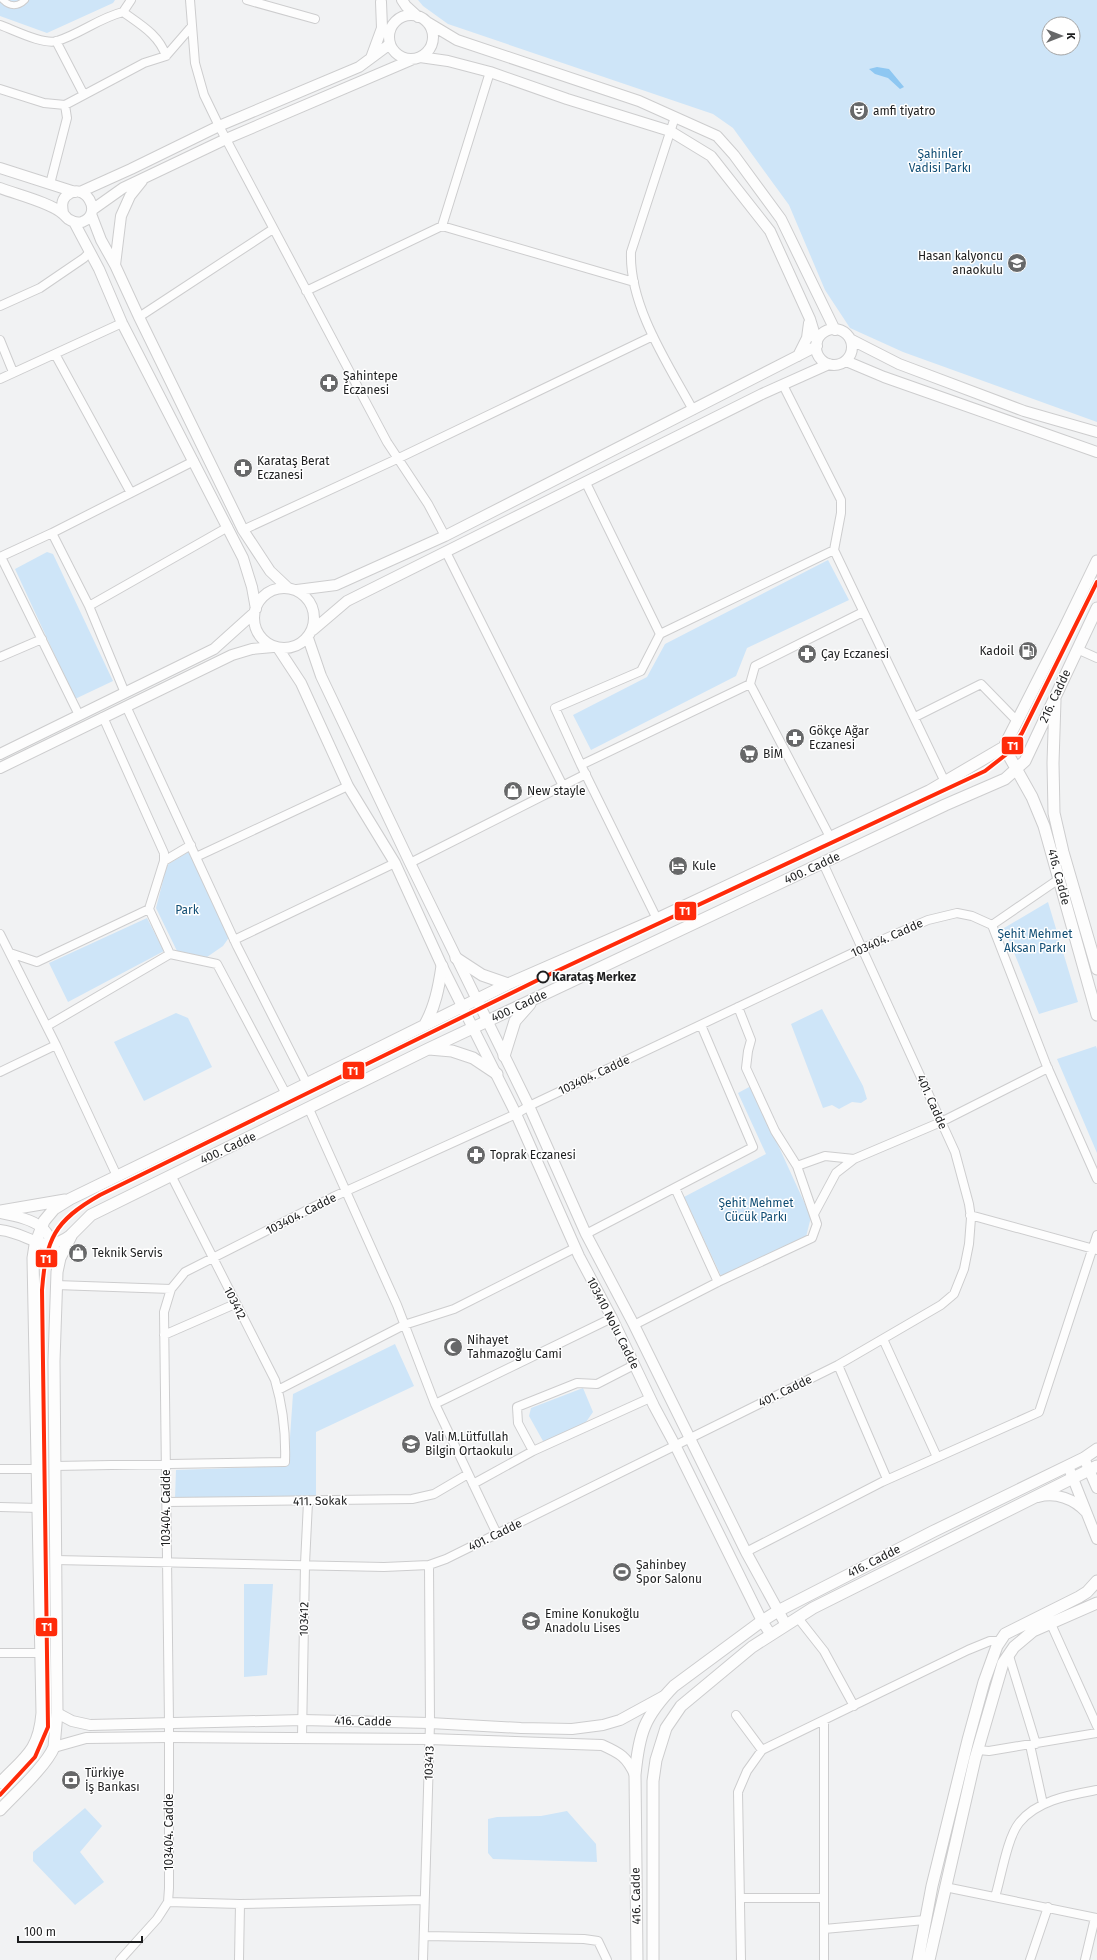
<svg xmlns="http://www.w3.org/2000/svg" width="1097" height="1960" viewBox="0 0 1097 1960" font-family="'Fira Sans',sans-serif">
  <style>
    .green { fill: #cee5f8; fill-rule: evenodd }
    .water { fill: #8ec7f2 }
    .lines { fill: none; stroke-linecap: round; stroke-linejoin: round }
    .pedestrian-casing { stroke: #cdcdce; stroke-width: 8 }
    .minor-casing { stroke: #cdcdce; stroke-width: 10 }
    .tertiary-casing { stroke: #cdcdce; stroke-width: 12 }
    .secondary-casing { stroke: #cdcdce; stroke-width: 13 }
    .pedestrian { stroke: #fdfdfd; stroke-width: 6 }
    .minor { stroke: #fdfdfd; stroke-width: 8 }
    .tertiary { stroke: #fdfdfd; stroke-width: 10 }
    .secondary { stroke: #fdfdfd; stroke-width: 11 }
    .tram-1-casing { stroke: #fff; stroke-width: 7 }
    .tram-1 { stroke: #ff2b0a; stroke-width: 4 }
    .stop-dot { fill: #fff; stroke: #1d1e1f; stroke-width: 2 }
    .labels { text-anchor: middle; stroke-width: 3; stroke-linejoin: round; paint-order: stroke }
    .poi-label { font-size: 12px; fill: #1d1e1f; stroke: #fff; text-anchor: start }
    .park-label { font-size: 12px; fill: #104d74; stroke: #fff }
    .street-label { font-size: 12px; fill: #1d1e1f; stroke: #fff }
    .stop-label { font-size: 12px; font-weight: bold; fill: #1d1e1f; stroke: #fff; text-anchor: start }
    .line-badge { stroke: #fff; stroke-width: 1.5 }
    .badge-label { font-size: 11px; text-anchor: middle; font-weight: bold; fill: #fff }
  </style>
  <rect width="100%" height="100%" fill="#f1f2f3"/>
  <path class="green" d="M0 0H115L113 3 47 33 0 16Z
    M418 0H1097V422L903 352 850 328 825 290 789 205 733 128 713 114 448 24 423 6ZM1049 24H1073V48H1049Z
    M47 552 53 554 113 681 75 699 15 569Z
    M828 560 849 600 747 648 736 676 591 750 573 715 647 677 665 644Z
    M190 851 230 936 223 946 207 957 177 951 156 908 167 865Z
    M1048 902 1078 1002 1039 1014 1004 928Z
    M147 918 164 951 68 1002 49 963Z
    M822 1009 863 1086 867 1099 861 1103 852 1102 839 1109 832 1105 823 1108 791 1024Z
    M176 1013 188 1018 212 1067 144 1101 114 1042Z
    M1096 1046 1097 1049V1153L1057 1059Z
    M751 1086 811 1217 806 1237 721 1276 684 1197 766 1154 738 1093Z
    M395 1344 414 1386 316 1432V1496L175 1498 176 1470 288 1466 293 1394Z
    M583 1388 593 1412 586 1422 549 1442 543 1441 529 1416 531 1408Z
    M244 1584H273L267 1675 244 1677Z
    M85 1808 102 1826 80 1852 104 1882 75 1905 33 1861V1852Z
    M567 1811 596 1844 597 1862 493 1859 488 1853V1819L497 1817 541 1816Z"/>
  <path class="water" d="M877 67 889 69 904 87 900 89 888 78 875 74 869 69Z"/>
  <g class="lines">
    <defs>
      <path id="pedestrian" d="M3 0C10 7 18 7 25 0"/>
      <path id="minor" d="M190 0 195 63 204 95 219 126 387 442 428 504 445 536
        M247 0 315 19
        M123 12 131 0
        M0 25C14 30 43 45 57 41 80 34 99 18 123 12 141 25 159 35 166 56
        M56 41 84 95
        M0 89 44 103 65 105 144 63 166 56 192 26
        M675 117 631 252C629 306 668 364 693 410
        M50 184 67 118 65 105
        M442 226 490 72
        M306 291 442 226 634 282
        M0 306 40 288 84 258 90 252
        M139 317 273 229
        M0 340 13 372
        M55 354 131 493
        M0 379 122 323
        M783 385 841 500V513L834 550 945 782
        M586 483 660 634
        M243 530 399 458 653 336
        M446 552 563 786
        M0 557 52 533
        M1 557 79 715
        M89 606 228 527
        M1077 649 1097 658
        M0 657 42 639
        M750 684 755 666 863 612
        M125 693 89 606 52 533 194 461
        M126 706 237 946 307 1084
        M103 717 164 853V861L149 909 170 954
        M915 717 981 684 1017 721
        M581 765 750 684 830 837
        M196 857 348 786
        M164 861 191 845
        M410 863 586 774
        M657 919 581 765 555 708 641 671 660 634 834 550
        M992 925 1046 1064 1097 1179
        M0 934 56 1045 117 1176
        M234 940 395 863
        M10 953 37 962 149 909
        M738 1007 751 1040 748 1051 746 1068 775 1131 797 1166 825 1156 854 1159 941 1122 1048 1068
        M47 1026 170 954 217 964 286 1094
        M0 1072 56 1045
        M309 1109 397 1305 435 1404 497 1534
        M675 1188 718 1282
        M814 1214 836 1173 854 1159
        M970 1215 1097 1250
        M586 1234 753 1147 701 1025
        M56 1285 171 1289
        M634 1325 718 1282 812 1238 817 1224 797 1166
        M164 1335 235 1304
        M883 1339 937 1457
        M838 1365 887 1479
        M278 1390 404 1325 454 1309 575 1248
        M435 1404 612 1318
        M533 1451 650 1398
        M54 1466 285 1462C286 1434 283 1407 275 1380L171 1175
        M0 1469H38
        M473 1484 533 1451 518 1423 517 1407 577 1383 597 1384 634 1365
        M166 1502 412 1499 434 1494 468 1474
        M0 1507 39 1508
        M746 1552 882 1482 1039 1412 1097 1235
        M55 1560 384 1567 429 1565 446 1559 838 1365 941 1305 954 1294 964 1269 969 1244 971 1218 969 1204 955 1152 823 863
        M798 1618 824 1651 854 1706
        M1051 1624 1097 1726
        M0 1653H42
        M1009 1656 1036 1744
        M736 1715 762 1750
        M824 1721V1960
        M302 1737 305 1564 308 1502
        M1030 1745 1043 1804
        M978 1750 989 1751 1097 1733
        M945 1887 1097 1918
        M995 1897C1001 1878 1007 1838 1019 1823 1037 1800 1070 1795 1097 1790
        M740 1898H824
        M168 1902 240 1904 424 1900
        M824 1929 925 1920
        M424 1936 584 1939 598 1941 607 1960
        M120 1960 157 1919 168 1902 169 1888V1722L164 1312 171 1289 185 1272 333 1197 516 1114 529 1106 863 948 928 920 957 913 972 916 992 925 1059 879
        M239 1960 240 1904
        M423 1960 430 1723 429 1565
        M741 1960 738 1792 747 1771 762 1750 968 1650 990 1641H1000
        M1030 1960 1048 1907
        M1085 1960 1095 1918"/>
      <path id="tertiary" d="M402 0 406 6 418 17
        M389 37a22 22 0 1 1 44 0a22 22 0 1 1-44 0Z
        M427 22 457 40 639 101 717 136 734 155 781 219 835 330
        M420 57 448 61 490 72 567 99 670 131 711 156 770 231 810 319 817 342
        M371 58 382 28 381 2
        M0 168 75 192
        M0 188C15 194 52 203 63 214 66 216 67 219 70 220 73 222 78 223 82 222 105 214 84 179 66 196 61 201 62 207 63 213
        M80 192 131 169 219 126 359 67 390 44
        M92 210 123 188 226 139 411 60
        M91 214 101 240 115 265 139 317 243 530 270 571 288 588
        M74 222 99 269 122 323 243 558 252 587 256 609
        M115 265 121 216 130 196 142 181
        M816 347a18 18 0 1 1 36 0a18 18 0 1 1-36 0Z
        M850 339 899 364 1024 411 1097 432
        M798 356 807 338 809 323
        M846 361 884 377 1097 452
        M254 618a30 30 0 1 1 60 0a30 30 0 1 1-60 0Z
        M297 590 336 585 445 536 817 346
        M313 630 347 601 762 394 829 364
        M308 638 321 676 410 863 529 1106 586 1234 634 1325 746 1552 786 1625
        M278 648 301 683 348 786 395 863 442 966 516 1114 579 1256 612 1318 654 1406 675 1445 762 1621 771 1635
        M0 754 214 649 254 613
        M0 768 232 655 252 649 273 647
        M0 1213C37 1220 54 1226 57 1266
        M0 1230C31 1233 42 1257 72 1234
        M1084 1458 1097 1488
        M1068 1466 1097 1539
        M1038 1497C1056 1492 1074 1499 1086 1512
        M57 1713 72 1721 90 1725 302 1720 430 1723 521 1728 572 1729 603 1725 620 1720 664 1696
        M54 1747 86 1738 169 1737 429 1739 602 1745C620 1753 627 1757 635 1775"/>
      <path id="secondary" d="M1055 700 1053 763 1054 813 1063 852 1097 969
        M1004 747 1032 797 1044 826 1097 1015
        M1004 747 1065 627 1097 561
        M456 958 482 975 508 984
        M424 1026C435 1008 439 986 442 966
        M429 1049 452 1051 473 1058 497 1074
        M504 1056 515 1021 530 1004
        M0 1211 65 1200
        M0 1783C25 1757 39 1751 42 1713L33 1258 35 1245 44 1221 54 1209 70 1199 286 1094 508 984 657 919 929 791 1004 747
        M0 1810C15 1794 46 1766 54 1747L57 1713 54 1361 57 1272 60 1258 72 1234 91 1215 428 1049 945 805 1005 779 1025 761 1097 608
        M637 1960 635 1775C639 1733 644 1717 674 1686L762 1621 778 1611 934 1531 1084 1458 1097 1449
        M653 1960V1781L656 1760 666 1728 681 1706 752 1647 813 1608 1097 1466
        M918 1960 932 1886 968 1740 984 1682 997 1646 1005 1634 1079 1597 1087 1592 1097 1581
        M929 1960 975 1759 1003 1663 1014 1647 1033 1631 1097 1603"/>
    </defs>
    <use href="#pedestrian" class="pedestrian-casing"/>
    <use href="#minor" class="minor-casing"/>
    <use href="#tertiary" class="tertiary-casing"/>
    <use href="#secondary" class="secondary-casing"/>
    <use href="#pedestrian" class="pedestrian"/>
    <use href="#minor" class="minor"/>
    <use href="#tertiary" class="tertiary"/>
    <use href="#secondary" class="secondary"/>
    <defs>
      <path id="tram-1" d="M0 1795 35 1757 48 1727 42 1290C46 1239 54 1221 100 1195L544 977 985 771 1008 753 1022 733 1097 582"/>
    </defs>
    <use href="#tram-1" class="tram-1-casing"/>
    <use href="#tram-1" class="tram-1"/>
  </g>
  <defs>
    <symbol id="theatre-disc" viewBox="-11 -11 22 22"><circle r="9.5" fill="#676869" stroke="#fff"/><path d="M-5-5.5Q0-4 5-5.5V0Q5 5 0 6Q-5 5-5 0ZM-3.3-2.5H-1v1.5H-3.3ZM1-2.5H3.3v1.5H1ZM-2.8 1Q0 5.5 2.8 1Z" fill="#fff"/></symbol>
    <symbol id="school-disc" viewBox="-11 -11 22 22"><circle r="9.5" fill="#676869" stroke="#fff"/><path d="M0-5L7-2L0 1L-7-2ZM-4 1L0 2.5L4 1V4Q0 6-4 4Z" fill="#fff"/></symbol>
    <symbol id="pharmacy-disc" viewBox="-11 -11 22 22"><circle r="9.5" fill="#676869" stroke="#fff"/><path d="M-2-6h4v4h4v4h-4v4h-4v-4h-4v-4h4Z" fill="#fff"/></symbol>
    <symbol id="fuel-disc" viewBox="-11 -11 22 22"><circle r="9.5" fill="#676869" stroke="#fff"/><path d="M-5.5-6h7V0h2V4h1.3V-2.5L3-4.5l.8-.8L6-3V5H2.5V1h-1V6h-7ZM-4.2-4.7v3.2H.2V-4.7Z" fill="#fff"/></symbol>
    <symbol id="supermarket-disc" viewBox="-11 -11 22 22"><circle r="9.5" fill="#676869" stroke="#fff"/><path d="M-6-5.5h2.5l.6 2H6L4.5 2H-2.5L-4.4-4H-6ZM-1.5 3.2a1.3 1.3 0 1 0 .1 0ZM3 3.2a1.3 1.3 0 1 0 .1 0Z" fill="#fff"/></symbol>
    <symbol id="shop-disc" viewBox="-11 -11 22 22"><circle r="9.5" fill="#676869" stroke="#fff"/><path d="M-5-2.5h2.3a2.7 3.5 0 0 1 5.4 0H5L5.5 6h-11ZM-1.5-2.5h3a1.5 2.3 0 0 0-3 0Z" fill="#fff"/></symbol>
    <symbol id="hotel-disc" viewBox="-11 -11 22 22"><circle r="9.5" fill="#676869" stroke="#fff"/><path d="M-6-4.5h1.5V1H6V5H4.5V3h-9V5H-6ZM-4 0a1.8 1.8 0 1 1 3.6 0ZM.5 0V-2.5h3Q6-2.5 6 0Z" fill="#fff"/></symbol>
    <symbol id="mosque-disc" viewBox="-11 -11 22 22"><circle r="9.5" fill="#676869" stroke="#fff"/><path d="M3.5-4.9A6 6 0 1 0 3.5 4.9A5 5 0 1 1 3.5-4.9Z" fill="#fff"/></symbol>
    <symbol id="stadium-disc" viewBox="-11 -11 22 22"><circle r="9.5" fill="#676869" stroke="#fff"/><path d="M0-5a6.5 5 0 1 0 0 10a6.5 5 0 1 0 0-10ZM-3.5-1.8h7v3.6h-7Z" fill="#fff"/></symbol>
    <symbol id="bank-disc" viewBox="-11 -11 22 22"><circle r="9.5" fill="#676869" stroke="#fff"/><path d="M-6-4H6V4H-6ZM0-2.3a2.3 2.3 0 1 0 0 4.6a2.3 2.3 0 1 0 0-4.6Z" fill="#fff"/></symbol>
  </defs>
  <g fill-rule="evenodd">
    <use href="#theatre-disc" x="848" y="100" width="22" height="22"/>
    <use href="#school-disc" x="1006" y="252" width="22" height="22"/>
    <use href="#pharmacy-disc" x="318" y="372" width="22" height="22"/>
    <use href="#pharmacy-disc" x="232" y="457" width="22" height="22"/>
    <use href="#fuel-disc" x="1017" y="640" width="22" height="22"/>
    <use href="#pharmacy-disc" x="796" y="643" width="22" height="22"/>
    <use href="#pharmacy-disc" x="784" y="727" width="22" height="22"/>
    <use href="#supermarket-disc" x="738" y="743" width="22" height="22"/>
    <use href="#shop-disc" x="502" y="780" width="22" height="22"/>
    <use href="#hotel-disc" x="667" y="855" width="22" height="22"/>
    <use href="#pharmacy-disc" x="465" y="1144" width="22" height="22"/>
    <use href="#shop-disc" x="67" y="1242" width="22" height="22"/>
    <use href="#mosque-disc" x="442" y="1336" width="22" height="22"/>
    <use href="#school-disc" x="400" y="1433" width="22" height="22"/>
    <use href="#stadium-disc" x="611" y="1561" width="22" height="22"/>
    <use href="#school-disc" x="520" y="1610" width="22" height="22"/>
    <use href="#bank-disc" x="60" y="1769" width="22" height="22"/>
  </g>
  <circle class="stop-dot" cx="543" cy="977" r="5.5"/>
  <g class="labels">
    <g class="poi-label">
      <text x="873" y="115">amfi tiyatro</text>
      <text x="1003" y="260" text-anchor="end">Hasan kalyoncu<tspan x="1003" dy="14">anaokulu</tspan></text>
      <text x="343" y="380">Şahintepe<tspan x="343" dy="14">Eczanesi</tspan></text>
      <text x="257" y="465">Karataş Berat<tspan x="257" dy="14">Eczanesi</tspan></text>
      <text x="1014" y="655" text-anchor="end">Kadoil</text>
      <text x="821" y="658">Çay Eczanesi</text>
      <text x="809" y="735">Gökçe Ağar<tspan x="809" dy="14">Eczanesi</tspan></text>
      <text x="763" y="758">BİM</text>
      <text x="527" y="795">New stayle</text>
      <text x="692" y="870">Kule</text>
      <text x="490" y="1159">Toprak Eczanesi</text>
      <text x="92" y="1257">Teknik Servis</text>
      <text x="467" y="1344">Nihayet<tspan x="467" dy="14">Tahmazoğlu Cami</tspan></text>
      <text x="425" y="1441">Vali M.Lütfullah<tspan x="425" dy="14">Bilgin Ortaokulu</tspan></text>
      <text x="636" y="1569">Şahinbey<tspan x="636" dy="14">Spor Salonu</tspan></text>
      <text x="545" y="1618">Emine Konukoğlu<tspan x="545" dy="14">Anadolu Lises</tspan></text>
      <text x="85" y="1777">Türkiye<tspan x="85" dy="14">İş Bankası</tspan></text>
    </g>
    <g class="park-label">
      <text x="940" y="158">Şahinler<tspan x="940" dy="14">Vadisi Parkı</tspan></text>
      <text x="187" y="914">Park</text>
      <text x="1035" y="938">Şehit Mehmet<tspan x="1035" dy="14">Aksan Parkı</tspan></text>
      <text x="756" y="1207">Şehit Mehmet<tspan x="756" dy="14">Cücük Parkı</tspan></text>
    </g>
    <g class="street-label">
      <text transform="translate(1055 696) rotate(-65)" y="4">216. Cadde</text>
      <text transform="translate(812 868) rotate(-25)" y="4">400. Cadde</text>
      <text transform="translate(1059 877) rotate(75)" y="4">416. Cadde</text>
      <text transform="translate(887 938) rotate(-24)" y="4">103404. Cadde</text>
      <text transform="translate(519 1006) rotate(-25)" y="4">400. Cadde</text>
      <text transform="translate(594 1075) rotate(-25)" y="4">103404. Cadde</text>
      <text transform="translate(932 1102) rotate(66)" y="4">401. Cadde</text>
      <text transform="translate(228 1148) rotate(-25)" y="4">400. Cadde</text>
      <text transform="translate(301 1214) rotate(-27)" y="4">103404. Cadde</text>
      <text transform="translate(235 1303) rotate(63)" y="4">103412</text>
      <text transform="translate(613 1323) rotate(63)" y="4">103410 Nolu Cadde</text>
      <text transform="translate(785 1391) rotate(-26)" y="4">401. Cadde</text>
      <text transform="translate(320 1501) rotate(-1)" y="4">411. Sokak</text>
      <text transform="translate(166 1508) rotate(-90)" y="4">103404. Cadde</text>
      <text transform="translate(495 1535) rotate(-26)" y="4">401. Cadde</text>
      <text transform="translate(874 1561) rotate(-27)" y="4">416. Cadde</text>
      <text transform="translate(304 1619) rotate(-89)" y="4">103412</text>
      <text transform="translate(363 1721) rotate(1)" y="4">416. Cadde</text>
      <text transform="translate(429 1763) rotate(-88)" y="4">103413</text>
      <text transform="translate(169 1832) rotate(-90)" y="4">103404. Cadde</text>
      <text transform="translate(636 1896) rotate(-91)" y="4">416. Cadde</text>
    </g>
    <g class="stop-label">
      <text x="552" y="981">Karataş Merkez</text>
    </g>
  </g>
  <g class="line-badge">
    <rect x="1001" y="736" width="23" height="19" rx="4" fill="#ff2b0a"/>
    <rect x="674" y="901" width="23" height="20" rx="4" fill="#ff2b0a"/>
    <rect x="342" y="1061" width="23" height="19" rx="4" fill="#ff2b0a"/>
    <rect x="35" y="1249" width="23" height="19" rx="4" fill="#ff2b0a"/>
    <rect x="35" y="1617" width="23" height="20" rx="4" fill="#ff2b0a"/>
  </g>
  <g class="badge-label">
    <text x="1013" y="750">T1</text>
    <text x="685" y="915">T1</text>
    <text x="353" y="1075">T1</text>
    <text x="46" y="1263">T1</text>
    <text x="47" y="1631">T1</text>
  </g>
  <g transform="translate(1061 36) rotate(90)"><circle r="19" fill="#ffffff" stroke="#a5a5a5"/>
  <path d="M0-3L7 15L0 10L-7 15Z" fill="#676869"/>
  <text y="-6" font-size="11" font-weight="bold" text-anchor="middle" fill="#1d1e1f">K</text>
  </g>
  <path d="M18 1936v6h124v-6" fill="none" stroke="#1d1e1f" stroke-width="2"/>
  <text x="24" y="1936" font-size="12" fill="#1d1e1f" stroke="#ffffff" stroke-width="3" paint-order="stroke">100 m</text>
</svg>
